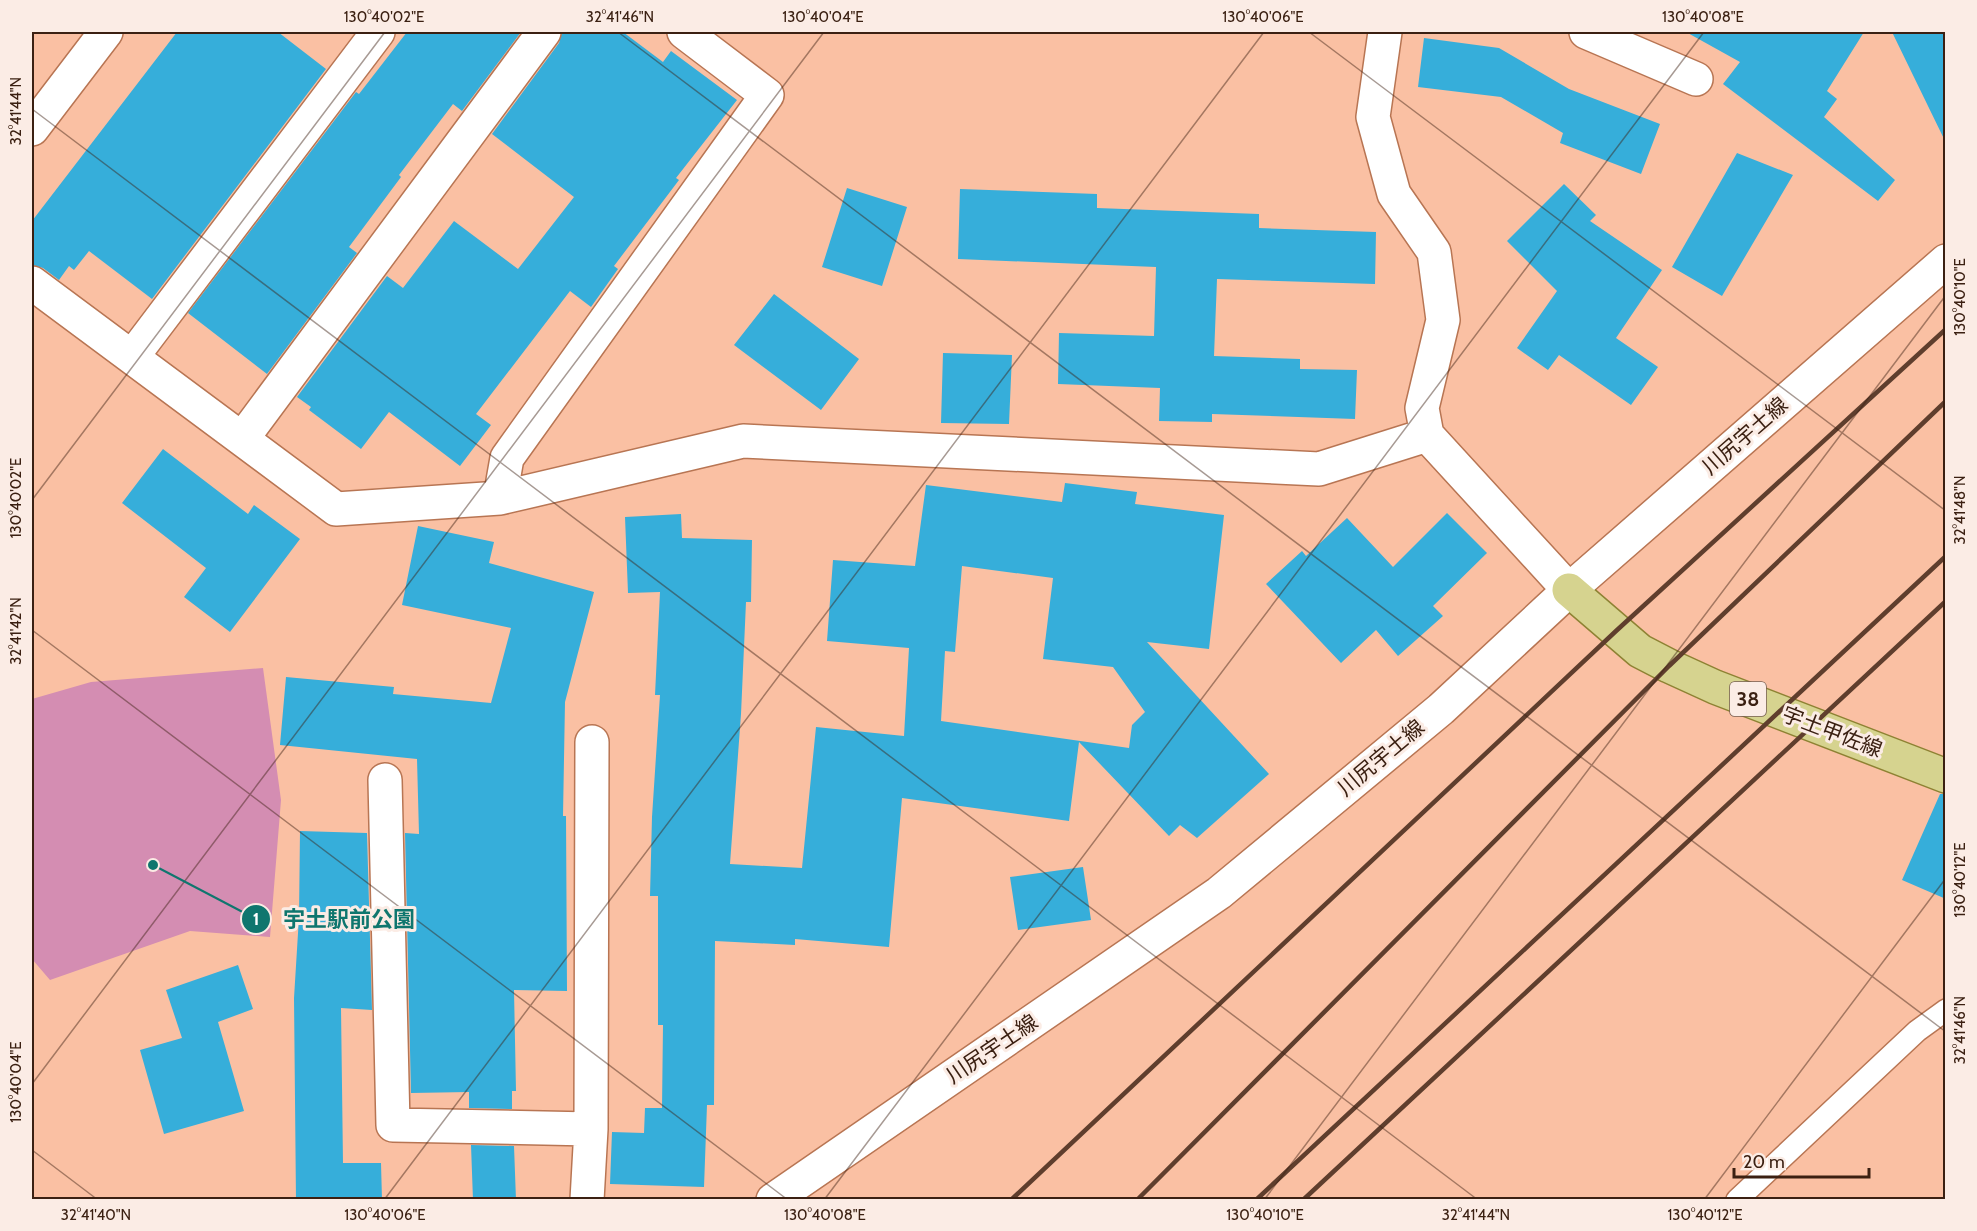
<svg xmlns="http://www.w3.org/2000/svg" width="1977" height="1231" viewBox="0 0 1977 1231" font-family="Cabin,'Noto Sans JP',sans-serif">
  <style>
    .green { fill: #d48db2 }
    .building { fill: #36aeda; fill-rule: evenodd }
    .lines { fill: none; stroke-linecap: round; stroke-linejoin: round }
    .service-casing { stroke: #b87553; stroke-width: 24 }
    .minor-casing { stroke: #b87553; stroke-width: 36 }
    .secondary-casing { stroke: #b87553; stroke-width: 36 }
    .primary-casing { stroke: #8e8233; stroke-width: 36 }
    .service { stroke: #fff; stroke-width: 21 }
    .minor { stroke: #fff; stroke-width: 33 }
    .secondary { stroke: #fff; stroke-width: 33 }
    .primary { stroke: #d6d38f; stroke-width: 33 }
    .rail { stroke: #5f3e2d; stroke-width: 4.5 }
    .ticks { fill: none; stroke: #3b2012; stroke-width: 1.5; stroke-opacity: 0.45 }
    .labels { text-anchor: middle; stroke-width: 6; stroke-linejoin: round; paint-order: stroke }
    .shield { fill: #fbece5; stroke: #755d51; stroke-width: 1.5 }
    .shield-label { font-size: 20px; font-weight: bold; fill: #3b2012 }
    .street-label { font-size: 21px; fill: #3b2012; stroke: #fbece5 }
    .leader { fill: none; stroke: #0f766e; stroke-width: 2 }
    .callout-dot { fill: #0f766e; stroke: #fbece5; stroke-width: 2 }
    .mark-label { font-size: 18px; text-anchor: middle; font-weight: bold; fill: #fff }
    .callout-label { font-size: 22px; text-anchor: middle; font-weight: bold; fill: #0f766e; stroke: #fbece5; stroke-width: 6; stroke-linejoin: round; paint-order: stroke }
    .neatline { fill: none; stroke: #3b2012; stroke-width: 2 }
    .ticks-label { font-size: 15px; text-anchor: middle; fill: #3b2012 }
  </style>
  <rect width="100%" height="100%" fill="#fac0a3"/>
  <path class="green" d="M263 668 281 800 270 937 190 931 50 980 32 959V699L91 682Z"/>
  <path class="building" d="M177 32H278L326 69 152 299 89 251 74 270 69 266 59 280 43 268 32 265V221Z
    M407 32H521L462 111 453 104 399 175 401 177 349 247 357 253 267 374 188 313 356 92 359 94Z
    M562 32H623L663 62 671 51 737 100 676 178 679 180 614 266 618 269 591 307 570 291 476 414 491 425 460 466 389 412 361 449 309 410 311 407 297 397 387 276 403 288 454 221 518 269 574 197 492 134 559 43Z
    M1686 32H1864L1827 91 1837 99 1824 117 1895 180 1878 201 1723 84 1740 62Z
    M1892 32H1946V143Z
    M1424 38 1499 48 1569 89 1660 124 1641 174 1560 143 1563 133 1501 97 1418 87Z
    M1737 153 1793 175 1722 296 1672 267Z
    M1564 184 1596 215 1590 221 1662 270 1616 338 1658 367 1631 405 1559 355 1548 370 1517 348 1557 291 1507 241Z
    M847 188 907 207 882 286 822 267Z
    M960 189 1097 194V208L1259 214V228L1376 232 1375 284 1217 279 1214 356 1300 359V369L1357 370 1355 419 1212 414V422L1159 421 1160 388 1058 384 1059 333 1154 336 1156 267 958 259Z
    M774 294 859 359 821 410 734 345Z
    M943 353 1012 355 1009 424 941 423Z
    M163 449 248 514 254 505 300 539 230 632 184 597 206 568 122 503Z
    M1065 483 1137 492 1135 504 1224 515 1209 649 1147 642 1269 774 1197 838 1180 825 1169 836 1079 742 1069 821 902 798 889 947 795 939V945L715 941 714 1105H707L704 1187 610 1184 612 1132 644 1133 645 1108H662L663 1025H658V896H650L652 817 660 695H655L660 592 628 593 625 517 681 514 682 538 752 540 751 602H746L741 714 730 864 802 868 816 727 904 736 909 648 827 641 833 560 915 566 926 485 1062 502ZM962 566 1053 578 1043 659 1113 667 1145 712 1132 725 1129 748 941 721 945 651 955 652Z
    M1447 513 1487 553 1433 606 1443 616 1398 656 1376 630 1341 663 1266 584 1302 551 1306 556 1347 518 1393 567Z
    M418 526 494 542 489 563 594 592 565 702 563 816H566L567 991 514 990 516 1091H512V1109L469 1108V1092L411 1093 405 833 419 834 417 759 280 745 286 677 394 687 393 694 491 703 511 628 402 605Z
    M1940 794H1946V899L1902 880Z
    M300 831 367 833 372 1010 341 1008 343 1163H381L382 1200H296L294 998 299 917Z
    M1083 867 1091 920 1018 930 1010 877Z
    M238 965 253 1009 218 1022 244 1111 164 1134 140 1050 182 1038 166 990Z
    M471 1145 514 1146 516 1200H473Z"/>
  <g class="lines">
    <defs>
      <path id="service" d="M1737 1200 1917 1031 1946 1010"/>
      <path id="minor" d="M1385 32 1373 117 1394 194 1434 252 1443 320 1422 408 1427 435 1569 590
        M1586 32 1696 79
        M32 129 106 32
        M32 283 336 509 500 498 743 441 1319 469 1427 435
        M132 357 378 32
        M242 439 544 32
        M500 498 507 458 767 95 684 32
        M385 780 393 1125 591 1129 587 1200
        M591 1129 592 742"/>
      <path id="secondary" d="M773 1200 1219 893 1441 709 1569 590 1946 261"/>
      <path id="primary" d="M1569 590 1640 651 1669 666 1715 687 1946 776"/>
    </defs>
    <use href="#service" class="service-casing"/>
    <use href="#minor" class="minor-casing"/>
    <use href="#secondary" class="secondary-casing"/>
    <use href="#primary" class="primary-casing"/>
    <use href="#service" class="service"/>
    <use href="#minor" class="minor"/>
    <use href="#secondary" class="secondary"/>
    <use href="#primary" class="primary"/>
    <path class="rail" d="M1011 1200 1616 631 1946 329
      M1137 1200 1669 666 1946 401
      M1256 1200 1946 556
      M1303 1200 1946 601"/>
  </g>
  <path class="ticks" d="M618 32 1946 1032M1309 32 1946 511M32 109 1478 1200M32 500 385 32M32 630 788 1200M32 1084 824 32M32 1150 98 1200M384 1200 1264 32M824 1200 1704 32M1264 1200 1946 295M1704 1200 1946 878"/>
  <g class="labels">
    <rect class="shield" x="1730" y="682" width="36" height="34" rx="4.5"/>
    <g class="shield-label">
      <text x="1748" y="706">38</text>
    </g>
    <g class="street-label">
      <text transform="translate(1745 436) rotate(-41)" y="7">川尻宇土線</text>
      <text transform="translate(1832 732) rotate(21)" y="7">宇土甲佐線</text>
      <text transform="translate(1381 758) rotate(-40)" y="7">川尻宇土線</text>
      <text transform="translate(992 1049) rotate(-34)" y="7">川尻宇土線</text>
    </g>
  </g>
  <path class="leader" d="M153 865L256 919"/>
  <g class="callout-dot">
    <circle cx="153" cy="865" r="6"/>
    <circle cx="256" cy="919" r="15"/>
  </g>
  <g class="mark-label">
    <text x="256" y="925">1</text>
  </g>
  <g class="callout-label">
    <text x="349" y="927">宇土駅前公園</text>
  </g>
  <rect width="1977" height="1231" fill="none" stroke="#fbece5" stroke-width="66"/>
  <path d="M1734 1168v9h135v-9" fill="none" stroke="#3b2012" stroke-width="3"/>
  <text x="1743" y="1168" font-size="18" fill="#3b2012" stroke="#fbece5" stroke-width="4.5" paint-order="stroke">20 m</text>
  <rect x="33" y="33" width="1911" height="1165" class="neatline"/>
  <g class="ticks-label">
    <text x="384" y="22">130°40'02"E</text>
    <text x="620" y="22">32°41'46"N</text>
    <text x="823" y="22">130°40'04"E</text>
    <text x="1263" y="22">130°40'06"E</text>
    <text x="1703" y="22">130°40'08"E</text>
    <text transform="translate(16 111) rotate(-90)" y="5">32°41'44"N</text>
    <text transform="translate(1960 297) rotate(-90)" y="5">130°40'10"E</text>
    <text transform="translate(16 498) rotate(-90)" y="5">130°40'02"E</text>
    <text transform="translate(1960 510) rotate(-90)" y="5">32°41'48"N</text>
    <text transform="translate(16 631) rotate(-90)" y="5">32°41'42"N</text>
    <text transform="translate(1960 880) rotate(-90)" y="5">130°40'12"E</text>
    <text transform="translate(1960 1030) rotate(-90)" y="5">32°41'46"N</text>
    <text transform="translate(16 1082) rotate(-90)" y="5">130°40'04"E</text>
    <text x="96" y="1220">32°41'40"N</text>
    <text x="385" y="1220">130°40'06"E</text>
    <text x="825" y="1220">130°40'08"E</text>
    <text x="1265" y="1220">130°40'10"E</text>
    <text x="1476" y="1220">32°41'44"N</text>
    <text x="1705" y="1220">130°40'12"E</text>
  </g>
</svg>
